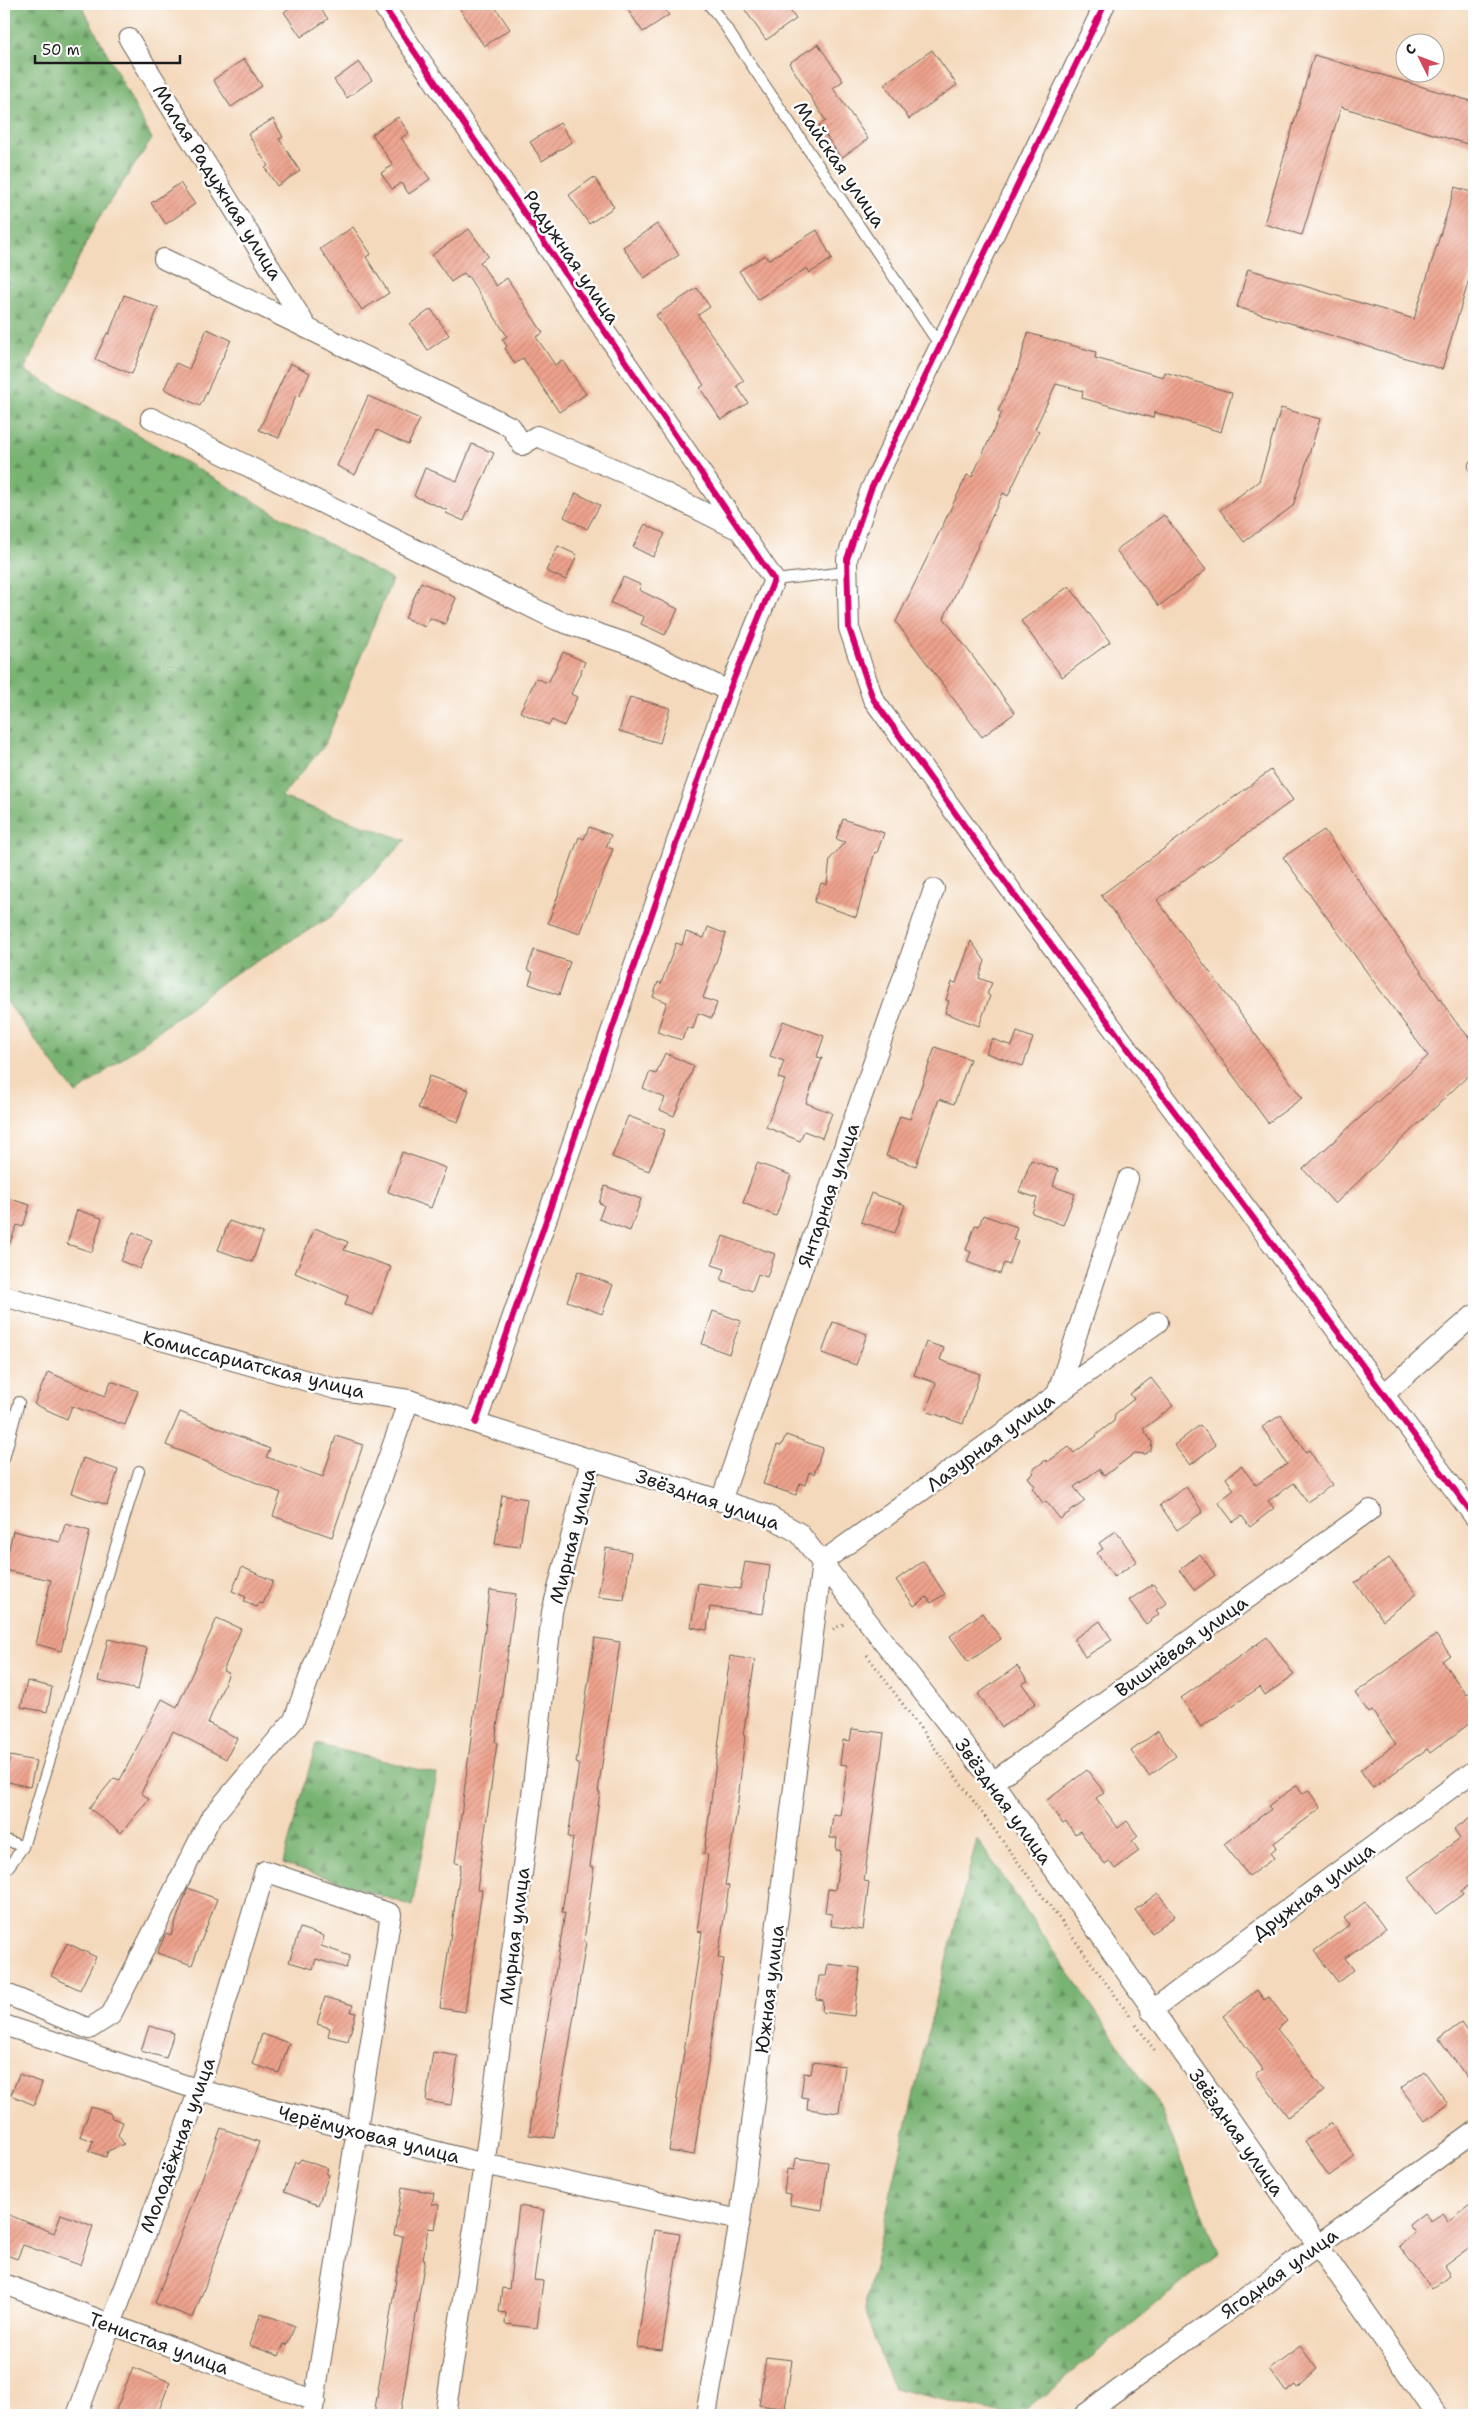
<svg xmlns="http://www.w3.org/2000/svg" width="1478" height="2419" viewBox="0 0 1478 2419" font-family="'Shantell Sans',sans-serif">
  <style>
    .forest { fill: url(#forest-firs); stroke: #4a6847 }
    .building { fill: url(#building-hatch) }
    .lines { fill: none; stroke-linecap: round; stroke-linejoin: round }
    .lane-casing { stroke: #685e54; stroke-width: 12 }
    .street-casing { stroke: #685e54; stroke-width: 22 }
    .path { stroke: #685e54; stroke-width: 3; stroke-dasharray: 1 4; stroke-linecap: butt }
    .lane { stroke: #fff; stroke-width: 10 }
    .street { stroke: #fff; stroke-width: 20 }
    .cycleway-casing { stroke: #fff; stroke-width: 9 }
    .cycleway { stroke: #d6006c; stroke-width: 6 }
    .labels { text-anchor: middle; stroke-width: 5; stroke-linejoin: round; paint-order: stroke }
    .street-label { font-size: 19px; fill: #1c1c1c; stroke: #fff }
  </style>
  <defs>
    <pattern id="forest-firs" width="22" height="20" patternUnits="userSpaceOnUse" patternTransform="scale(1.25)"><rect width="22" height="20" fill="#79b372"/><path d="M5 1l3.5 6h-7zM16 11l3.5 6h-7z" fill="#62915d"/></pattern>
    <pattern id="building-hatch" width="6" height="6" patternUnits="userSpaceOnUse" patternTransform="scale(1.25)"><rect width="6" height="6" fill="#eda28c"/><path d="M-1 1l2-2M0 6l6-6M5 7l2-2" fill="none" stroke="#cb8b78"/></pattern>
  </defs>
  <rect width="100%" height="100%" fill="#fff"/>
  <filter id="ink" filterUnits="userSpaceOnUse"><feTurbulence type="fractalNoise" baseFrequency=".02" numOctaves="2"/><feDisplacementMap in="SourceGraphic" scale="10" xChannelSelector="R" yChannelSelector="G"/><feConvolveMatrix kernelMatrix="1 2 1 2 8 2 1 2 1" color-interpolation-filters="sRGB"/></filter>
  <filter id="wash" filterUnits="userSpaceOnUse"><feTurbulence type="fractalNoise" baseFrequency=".0096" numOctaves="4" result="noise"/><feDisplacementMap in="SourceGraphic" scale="20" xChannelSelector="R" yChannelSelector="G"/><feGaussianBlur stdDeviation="1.12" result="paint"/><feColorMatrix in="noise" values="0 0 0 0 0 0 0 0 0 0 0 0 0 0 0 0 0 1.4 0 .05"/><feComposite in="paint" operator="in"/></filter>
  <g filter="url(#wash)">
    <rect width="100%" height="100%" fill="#f4d9bc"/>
    <path class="forest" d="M4 4H81L152 139 98 219 24 370 392 580 324 746 281 797 406 840 331 917 229 977 76 1094 4 998Z
      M316 1744 437 1774 412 1906 283 1863Z
      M977 1839 1157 2101 1219 2253 1020 2415H1007L893 2388 864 2310 930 2024Z"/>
    <g id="blocks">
      <path class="building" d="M296 4H317L328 19 301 37 284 12Z
        M457 4H493L510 29 484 46Z
        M624 4H661L669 15 643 32Z
        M741 4H785L796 19 766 40Z
        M818 44 843 81 833 88 868 139 841 158 819 125 826 121 789 63Z
        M932 50 957 85 909 119 884 84Z
        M1314 55 1474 102V146L1341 107 1302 235 1264 224Z
        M244 59 262 86 231 107 213 80Z
        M359 62 372 80 347 98 334 80Z
        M398 117 409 133 401 138 430 179 409 194 401 183 392 189 381 173 393 165 372 134Z
        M273 119 283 137 279 139 300 171 277 186 265 168 268 166 248 134Z
        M560 123 572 142 542 161 530 142Z
        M594 177 614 207 589 224 569 195Z
        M180 183 195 204 166 224 151 203Z
        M1455 187 1474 193V263L1442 369 1237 307 1248 269 1414 319Z
        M657 224 679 255 644 278 623 247Z
        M353 227 371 254 366 257 389 293 362 310 320 249Z
        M469 229 488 256 480 262 496 286 507 278 543 333 536 337 555 365 562 360 586 394 559 412 523 358 515 364 505 348 507 346 502 339 507 336 468 276 467 277 464 273 451 282 432 255Z
        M817 230 832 259 810 273 807 268 758 299 739 271 765 255 768 260Z
        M697 288 710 307 698 315 744 381 737 386 748 403 721 420 700 388 704 385 656 315Z
        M124 295 158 308 132 374 95 359 107 333 109 334Z
        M431 309 449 335 428 350 410 324Z
        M207 329 231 340 200 406 164 389 176 363 189 369Z
        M1028 333 1096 352 1095 358 1163 377 1165 372 1232 393 1221 432 1154 412 1153 418 1082 398 1083 391 1056 384 1035 429 1039 431 1008 496 1003 493 944 618 1015 713 982 737 896 622 967 475 972 477 1002 412 998 411 1017 371Z
        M290 363 310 373 299 397 296 395 279 438 259 430Z
        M368 396 420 419 408 445 377 430 355 475 337 466Z
        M1281 408 1320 419 1293 506 1244 542 1220 510 1259 481Z
        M472 444 494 453 464 521 446 513 447 510 414 496 425 468 457 481Z
        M576 493 600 505 587 529 564 517Z
        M1164 515 1206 570 1159 606 1116 550Z
        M645 524 665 534 653 557 633 547Z
        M558 546 577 555 566 580 546 571Z
        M623 577 641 585 639 590 678 609 665 635 641 624 644 617 611 603Z
        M421 582 456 598 445 624 430 618 425 627 405 618Z
        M1069 586 1110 642 1062 677 1021 621Z
        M563 652 585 662 571 694 577 697 564 726 552 720 549 725 520 712 536 678 548 683Z
        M630 697 670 708 660 743 619 731Z
        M1271 770 1293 800 1157 900 1302 1098 1268 1123 1101 895Z
        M843 819 884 833 877 853 875 852 856 917 814 902 821 883 827 885 830 859 845 842 836 839Z
        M589 827 611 835 606 847 613 849 580 934 548 923 579 837 584 839Z
        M1324 830 1455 1021 1474 1043V1070L1335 1204 1303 1169 1428 1056 1283 857Z
        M708 927 726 934 703 998 717 1003 712 1018 698 1013 693 1029 687 1027 682 1040 657 1032 667 1002 653 997 658 982 661 984 676 943 682 945 686 932 704 938Z
        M971 941 985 961 979 978 992 983 987 994 990 996 979 1026 945 1013 949 1001 946 1000 952 982 956 983Z
        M534 950 570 962 559 995 529 984 533 972 527 970Z
        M783 1021 824 1036 817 1057 822 1058 806 1103 832 1113 822 1138 804 1131 800 1141 766 1127 785 1080 778 1078 784 1061 770 1056Z
        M1017 1032 1033 1038 1023 1066 986 1053 992 1039 1012 1046Z
        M935 1047 970 1059 954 1104 939 1099 916 1166 886 1156 900 1116 910 1119Z
        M665 1053 694 1066 674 1116 660 1110 665 1098 643 1088 650 1072 656 1074Z
        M429 1076 469 1090 458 1122 418 1108Z
        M628 1116 665 1130 649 1171 612 1157Z
        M402 1152 446 1168 431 1208 388 1192Z
        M1031 1160 1058 1170 1053 1186 1075 1194 1063 1225 1032 1213 1037 1198 1019 1192Z
        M757 1163 791 1175 776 1216 743 1203Z
        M605 1186 641 1199 630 1231 599 1219 604 1205 599 1203Z
        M871 1193 905 1205 895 1233 861 1222Z
        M4 1197 30 1205 23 1227 17 1225 5 1255Z
        M77 1210 102 1218 92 1252 67 1244Z
        M983 1215 1017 1227 1013 1240 1018 1241 1009 1265 1004 1263 1000 1274 967 1262 971 1252 966 1250 975 1225 979 1226Z
        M229 1221 263 1233 252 1262 218 1250Z
        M315 1228 348 1242 344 1250 391 1267 373 1315 345 1305 348 1296 295 1273Z
        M133 1232 152 1240 140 1269 121 1261Z
        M723 1236 775 1254 767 1277 758 1274 752 1291 721 1280 725 1269 712 1265Z
        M578 1271 613 1285 602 1314 567 1301Z
        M713 1311 741 1321 729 1354 702 1344Z
        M833 1322 867 1334 856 1365 822 1353Z
        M926 1342 944 1348 940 1360 980 1374 963 1424 926 1411 936 1383 914 1375Z
        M48 1372 105 1396 111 1381 138 1391 125 1425 72 1406 67 1419 34 1404Z
        M1151 1378 1173 1406 1143 1429 1152 1442 1151 1450 1145 1454 1135 1453 1104 1476 1099 1469 1074 1487 1085 1501 1060 1519 1046 1501 1043 1503 1032 1488 1035 1486 1028 1477 1034 1473 1032 1470 1046 1460 1047 1462 1069 1447 1074 1453 1097 1436 1096 1435 1114 1421 1115 1414 1134 1399 1130 1394Z
        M180 1412 270 1449 266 1457 323 1477 336 1436 363 1445 332 1537 273 1516 281 1493 166 1445Z
        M1281 1415 1306 1452 1309 1450 1332 1485 1307 1502 1294 1483 1268 1501 1274 1508 1250 1527 1242 1516 1233 1522 1218 1502 1234 1490 1226 1478 1241 1466 1256 1485 1287 1464 1262 1427Z
        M1200 1425 1216 1445 1190 1465 1174 1445Z
        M786 1435 823 1448 814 1474 809 1472 805 1485 800 1483 796 1495 763 1484 777 1445 781 1446Z
        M83 1458 118 1470 107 1505 71 1493Z
        M1186 1487 1203 1512 1177 1530 1160 1505Z
        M502 1495 527 1499 520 1547 495 1544Z
        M65 1524 90 1531 61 1651 36 1644 51 1580 4 1570 13 1531 60 1542Z
        M1116 1531 1137 1561 1114 1577 1097 1553 1103 1549 1099 1543Z
        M606 1548 631 1552 624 1600 598 1597Z
        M1200 1554 1215 1575 1195 1590 1179 1570Z
        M1389 1558 1417 1594 1383 1620 1355 1583Z
        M923 1561 945 1594 931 1603 927 1597 914 1606 896 1580Z
        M745 1562 770 1566 763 1614 710 1607 707 1630 691 1627 698 1583 740 1589Z
        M242 1567 273 1581 263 1604 259 1603 257 1607 244 1602 246 1597 232 1591Z
        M1153 1584 1167 1603 1156 1610 1159 1614 1146 1624 1129 1600Z
        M490 1590 516 1594 495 1742 497 1743 477 1890H482L465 2012 440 2008 461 1864 455 1863Z
        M982 1613 1001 1639 968 1662 950 1636Z
        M217 1618 241 1629 223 1671 229 1673 208 1723 237 1738 226 1759 173 1731 141 1793 149 1799 121 1833 89 1808 114 1778 120 1780 162 1699 177 1707Z
        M1100 1621 1112 1640 1085 1657 1074 1639Z
        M1436 1635 1450 1655 1442 1661 1467 1695 1474 1689V1720L1430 1753 1427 1749 1373 1788 1360 1770 1396 1744 1372 1711 1369 1713 1355 1693Z
        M1267 1637 1294 1675 1265 1695 1260 1687 1201 1727 1181 1698Z
        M595 1638 620 1642 598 1792H600L590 1867H594L584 1941 586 1942 554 2138 529 2135 565 1913 562 1912 573 1838 568 1837 579 1764 576 1763Z
        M108 1639 147 1648 138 1690 98 1681Z
        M730 1656 755 1660 743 1735 745 1736 737 1810 725 1885 729 1886 718 1958 724 1959 694 2155 669 2151 702 1932 697 1931 708 1855 704 1854Z
        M1017 1666 1028 1681 1022 1684 1036 1703 1002 1727 978 1694Z
        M27 1681 52 1687 47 1712 21 1707Z
        M852 1729 884 1733 864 1881 869 1882 863 1930 831 1926 832 1914 825 1913 828 1889 835 1890 841 1851 836 1850 837 1838H830L833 1814 840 1815 842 1803 847 1765 840 1764 843 1740 850 1741Z
        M1158 1731 1176 1756 1149 1776 1131 1751Z
        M10 1756 36 1761 30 1787 4 1781Z
        M1087 1770 1104 1792 1096 1798 1118 1828 1127 1821 1138 1836 1132 1841 1139 1851 1115 1869 1109 1861 1105 1864 1080 1831 1075 1834 1066 1822 1063 1824 1046 1801Z
        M1297 1785 1303 1794 1308 1790 1321 1808 1274 1843 1277 1847 1270 1853 1274 1858 1249 1876 1224 1844 1271 1809 1268 1806Z
        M1474 1814V1882L1461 1891 1463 1894 1436 1914 1408 1877 1460 1838 1454 1829Z
        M188 1888 217 1899 192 1965 157 1953 166 1933 171 1935Z
        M1158 1893 1175 1916 1152 1933 1135 1910Z
        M1365 1902 1385 1929 1345 1958 1354 1970 1338 1982 1314 1951 1349 1925 1344 1918Z
        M300 1928 324 1936 321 1946 350 1956 346 1968 316 1959 313 1969 289 1962Z
        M67 1943 96 1957 80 1990 51 1976Z
        M828 1964 860 1968 854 2016 822 2012 823 2000 816 1999 819 1976H826Z
        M1257 1990 1264 2000 1269 1997 1287 2021 1277 2029 1324 2091 1288 2117 1256 2074 1263 2069 1223 2016Z
        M325 1997 353 2005 351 2012 356 2013 348 2041 328 2036 330 2028 317 2024Z
        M1461 2023 1474 2041V2087L1439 2039Z
        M149 2026 174 2033 166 2058 141 2051Z
        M262 2034 289 2043 279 2073 252 2064Z
        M433 2052 458 2056 451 2105 426 2101Z
        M813 2062 845 2066 839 2113 807 2109 808 2098 801 2097 804 2073 811 2074Z
        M1424 2071 1448 2104 1425 2121 1401 2088Z
        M19 2074 42 2083 34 2105 11 2095Z
        M91 2107 110 2113 112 2118 123 2122 118 2135 124 2144 108 2151 106 2157 89 2151 93 2141 80 2136Z
        M1331 2123 1355 2157 1329 2176 1305 2141Z
        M221 2128 259 2142 193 2318 155 2303Z
        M796 2158 828 2162 822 2210 790 2205 791 2194 784 2193 787 2169 794 2170Z
        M301 2159 328 2169 326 2174 329 2175 318 2205 284 2192 295 2162 298 2163Z
        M402 2187 434 2193 432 2204 439 2205 435 2229 428 2228 423 2259H425L400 2415H374L403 2236 394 2235Z
        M1474 2202V2244L1444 2266 1450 2275 1432 2289 1399 2246 1415 2233 1409 2225 1424 2213 1431 2221 1443 2213 1449 2221Z
        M519 2206 544 2210 534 2280 543 2281 537 2328 505 2324 506 2313 499 2312 502 2288 509 2289Z
        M4 2213 54 2233 61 2214 93 2226 80 2265 23 2245 17 2259 4 2254Z
        M654 2230 680 2234 662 2350 637 2347Z
        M261 2313 295 2326 287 2345 284 2344 279 2356 249 2345Z
        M1300 2346 1317 2369 1297 2388 1295 2385 1286 2392 1269 2369Z
        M766 2357 792 2360 785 2409 759 2405Z
        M133 2367 170 2382 157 2415H114Z"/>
    </g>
  </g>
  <g filter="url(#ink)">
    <use href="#blocks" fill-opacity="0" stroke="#685e54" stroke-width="1"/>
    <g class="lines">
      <defs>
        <path id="lane" d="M708 4 719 17 940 346
          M1474 465V467
          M774 580 847 572
          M4 1459 19 1402
          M4 1839 23 1847
          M4 1873 23 1847 139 1471"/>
        <path id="street" d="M382 4 774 580 729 691 476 1423
          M1105 4 871 489 847 559 849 628 873 699 1023 907 1474 1516
          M129 39 306 326
          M164 259 511 427 522 445 537 436 633 477 735 528
          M151 418 557 620 634 646 729 691
          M4 1296 336 1389 409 1400 294 1720 210 1819 111 2015 89 2029 4 1993
          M1057 1394 1128 1179
          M1384 1394 1474 1315
          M409 1400 484 1426 767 1515 799 1533 993 1782 1436 2414
          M721 1501 934 889
          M993 1782 1370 1510
          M1151 2011 1474 1771
          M4 2025 199 2090 484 2164 740 2220
          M4 2284 315 2401
          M77 2415 199 2090 265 1871 391 1914 312 2415
          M445 2415 487 2145 532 1796 552 1612 591 1460
          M706 2415 740 2220 822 1562 1158 1322
          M1084 2415 1474 2132"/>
      </defs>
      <use href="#lane" class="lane-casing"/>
      <use href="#street" class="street-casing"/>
      <path class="path" d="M833 1629 844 1624
        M867 1655 1133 2020
        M1136 2025 1156 2052
        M1058 2415 1065 2410"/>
      <use href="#lane" class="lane"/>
      <use href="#street" class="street"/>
      <defs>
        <path id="cycleway" d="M382 4 774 580 729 691 476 1423
          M1105 4 871 489 847 559 849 628 873 699 1023 907 1474 1516"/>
      </defs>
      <use href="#cycleway" class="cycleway-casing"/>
      <use href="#cycleway" class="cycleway"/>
    </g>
  </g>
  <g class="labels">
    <g class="street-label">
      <text transform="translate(840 164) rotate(56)" y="7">Майская улица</text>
      <text transform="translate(218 182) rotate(58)" y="7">Малая Радужная улица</text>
      <text transform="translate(572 257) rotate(56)" y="7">Радужная улица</text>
      <text transform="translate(828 1195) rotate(-71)" y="7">Янтарная улица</text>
      <text transform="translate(254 1364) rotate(14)" y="7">Комиссариатская улица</text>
      <text transform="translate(990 1442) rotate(-36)" y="7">Лазурная улица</text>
      <text transform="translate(708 1499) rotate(19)" y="7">Звёздная улица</text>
      <text transform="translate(572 1536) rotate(-76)" y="7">Мирная улица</text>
      <text transform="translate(1181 1646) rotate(-36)" y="7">Вишнёвая улица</text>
      <text transform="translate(1004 1801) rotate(54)" y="7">Звёздная улица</text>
      <text transform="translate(1313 1891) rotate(-37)" y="7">Дружная улица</text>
      <text transform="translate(514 1936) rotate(-83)" y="7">Мирная улица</text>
      <text transform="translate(769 1989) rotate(-83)" y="7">Южная улица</text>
      <text transform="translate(1237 2132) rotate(55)" y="7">Звёздная улица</text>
      <text transform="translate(369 2134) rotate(14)" y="7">Черёмуховая улица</text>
      <text transform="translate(177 2145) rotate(-70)" y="7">Молодёжная улица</text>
      <text transform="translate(1279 2273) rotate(-36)" y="7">Ягодная улица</text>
      <text transform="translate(159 2343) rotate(20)" y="7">Тенистая улица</text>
    </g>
  </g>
  <rect width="1478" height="2419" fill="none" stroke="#fff" stroke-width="20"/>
  <g transform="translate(1420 58) rotate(312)"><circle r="24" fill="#ffffff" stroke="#a4a4a4"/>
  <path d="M0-4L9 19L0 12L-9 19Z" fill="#d1495b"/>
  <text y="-8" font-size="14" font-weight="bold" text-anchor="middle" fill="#1c1c1c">С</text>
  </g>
  <path d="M35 55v8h145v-8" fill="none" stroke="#1c1c1c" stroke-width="2.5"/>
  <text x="42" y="55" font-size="15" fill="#1c1c1c" stroke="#ffffff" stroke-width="4" paint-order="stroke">50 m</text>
</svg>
